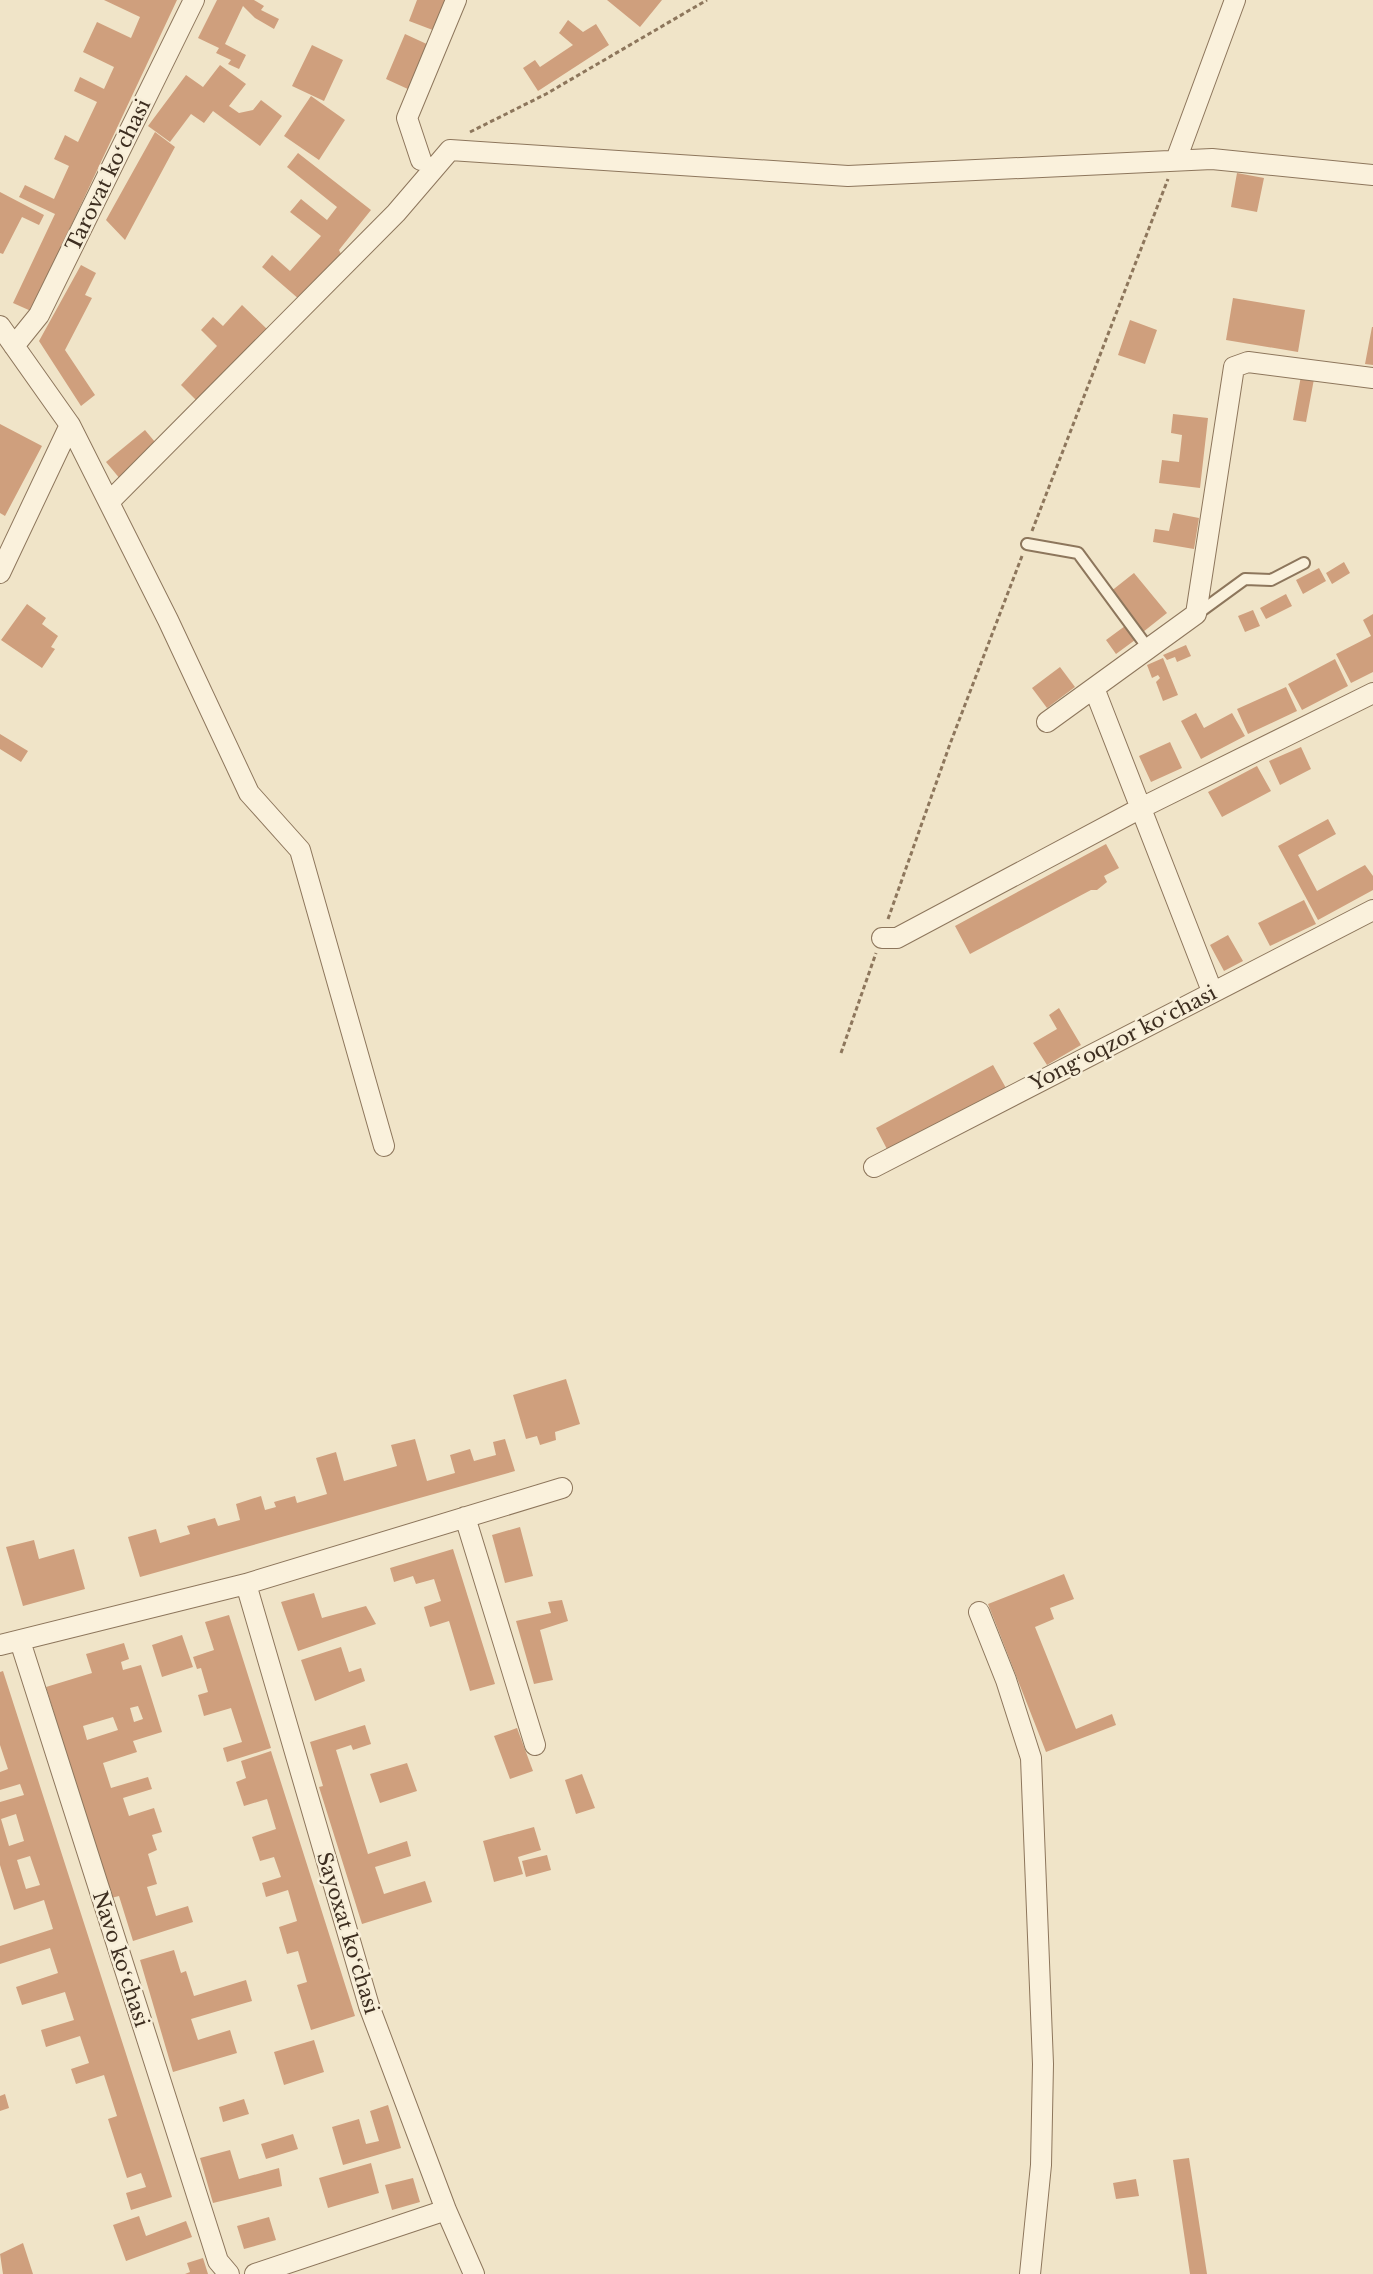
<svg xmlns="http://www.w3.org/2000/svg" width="1373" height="2274" viewBox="0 0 1373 2274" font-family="'Libre Baskerville',serif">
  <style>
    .building { fill: #cf9f7d; fill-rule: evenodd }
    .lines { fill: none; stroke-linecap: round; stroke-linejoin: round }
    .lane-casing { stroke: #8d765c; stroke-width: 14 }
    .street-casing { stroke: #8d765c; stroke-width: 22 }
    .path { stroke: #8d765c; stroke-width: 3; stroke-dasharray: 4.5 3; stroke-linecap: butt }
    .lane { stroke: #faf1dc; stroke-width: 10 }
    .street { stroke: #faf1dc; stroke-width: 20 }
    .labels { text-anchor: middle; stroke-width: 5; stroke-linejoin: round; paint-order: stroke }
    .street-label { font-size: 20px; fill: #3d2e20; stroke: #f7eed8 }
  </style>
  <rect width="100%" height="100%" fill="#f0e4c8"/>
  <path class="building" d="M104 0H177L31 311 13 303 55 214 19 197 25 185 54 199 69 166 54 159 65 135 78 142 97 102 74 91 80 77 104 89 114 67 83 52 97 22 131 38 140 17Z
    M217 0H254L264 6 261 10 279 19 274 29 255 18 243 6 225 44 246 55 239 69 228 64 231 60 216 53 219 48 198 38Z
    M417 0H451L438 32 409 21Z
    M607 0H662L640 27Z
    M568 20 583 32 596 24 609 45 538 91 523 68 535 60 540 67 573 45 559 33Z
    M405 34 431 46 410 90 386 79Z
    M312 45 343 60 324 101 292 86Z
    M220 65 246 84 229 106 239 113 253 110 261 100 282 116 260 146 213 111 204 123 191 114 170 142 148 126 186 75 203 87Z
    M311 96 345 120 319 160 284 136Z
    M155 132 175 147 125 240 106 220Z
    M298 153 371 210 339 250 341 254 300 300 262 267 272 255 290 271 321 236 290 212 301 199 327 220 337 207 287 167Z
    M1237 173 1264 178 1257 212 1231 207Z
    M0 192 44 215 39 225 22 217 3 254 0 253Z
    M81 265 96 273 85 295 92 298 65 350 95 395 81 406 39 341Z
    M1233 298 1305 310 1298 352 1226 340Z
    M242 305 269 331 200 404 181 385 217 346 201 330 213 317 223 326Z
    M1130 320 1157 330 1145 364 1118 355Z
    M1372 327H1373V365L1365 364Z
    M1301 376 1314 379 1306 422 1293 420Z
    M1173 414 1208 418 1200 488 1159 483 1162 460 1179 462 1182 435 1171 433Z
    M0 424 42 446 5 516 0 513Z
    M145 430 160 448 121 480 106 462Z
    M1173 513 1199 518 1194 549 1153 542 1155 529 1169 531Z
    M1344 562 1350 573 1332 584 1326 573Z
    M1319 568 1326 581 1303 594 1296 580Z
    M1134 573 1167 613 1143 632 1110 592Z
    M1286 594 1292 606 1266 619 1260 608Z
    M27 604 46 618 42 624 58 636 51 647 55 649 42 668 1 640Z
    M1253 610 1260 626 1245 632 1238 616Z
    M1373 614V672L1351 683 1336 654 1371 636 1363 620Z
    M1125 626 1135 640 1116 654 1106 640Z
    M1186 645 1191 656 1177 662 1175 657 1167 660 1163 655Z
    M1163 658 1178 695 1163 701 1156 682 1160 678 1158 675 1152 678 1147 665Z
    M1335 659 1348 686 1302 710 1288 684Z
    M1060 667 1075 687 1047 708 1032 688Z
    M1286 687 1297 711 1248 734 1237 709Z
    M1196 713 1204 728 1232 713 1245 736 1201 759 1181 721Z
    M0 734 28 751 21 762 0 749Z
    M1170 742 1182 768 1151 782 1139 756Z
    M1301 747 1311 769 1280 785 1269 761Z
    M1257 766 1271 791 1222 817 1208 792Z
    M1328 819 1336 834 1298 855 1317 891 1365 865 1373 876V890L1318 920 1278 846Z
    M1106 844 1119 868 1104 876 1107 882 1097 890H1091L970 954 955 926Z
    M1304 900 1316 924 1270 946 1258 923Z
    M1228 935 1243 961 1224 971 1210 945Z
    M1059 1008 1081 1045 1047 1065 1033 1043 1057 1029 1049 1015Z
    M993 1065 1006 1088 888 1151 876 1128Z
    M566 1379 580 1424 555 1432 556 1440 540 1445 537 1436 526 1439 513 1395Z
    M415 1439 427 1481 455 1473 450 1455 470 1449 474 1461 496 1455 493 1442 505 1439 515 1471 140 1577 128 1537 156 1529 160 1543 190 1534 187 1526 215 1518 218 1526 240 1520 236 1504 261 1496 265 1510 276 1507 274 1502 295 1496 297 1503 327 1494 316 1458 336 1452 344 1481 397 1466 391 1445Z
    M520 1527 533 1576 505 1583 492 1535Z
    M34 1540 39 1559 74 1549 85 1589 23 1606 6 1547Z
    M453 1549 495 1684 470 1691 449 1621 430 1627 424 1607 441 1601 434 1579 416 1584 413 1576 394 1582 390 1568Z
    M1064 1574 1074 1599 1050 1608 1054 1619 1035 1627 1076 1729 1112 1714 1116 1725 1046 1752 988 1604Z
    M314 1593 322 1618 366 1606 376 1624 298 1651 281 1602Z
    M562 1600 568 1621 540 1630 553 1680 534 1684 516 1621 551 1613 548 1602Z
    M229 1615 271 1748 227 1762 223 1748 242 1742 231 1708 204 1716 198 1695 208 1692 201 1668 197 1669 193 1657 214 1650 205 1622Z
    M182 1635 193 1667 162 1677 152 1645Z
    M124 1643 129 1659 121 1662 123 1670 141 1665 162 1732 133 1741 137 1752 103 1763 111 1788 148 1777 152 1789 123 1798 129 1816 154 1808 162 1832 152 1835 157 1850 148 1854 157 1884 147 1887 156 1916 188 1906 193 1922 133 1941 119 1896 111 1898 46 1687 92 1673 86 1654ZM138 1706 143 1719 134 1722 130 1708ZM113 1717 118 1730 87 1740 83 1726Z
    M341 1647 349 1672 361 1668 365 1681 315 1701 301 1660Z
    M3 1671 172 2197 131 2210 126 2193 146 2187 141 2173 127 2178 108 2119 117 2116 104 2075 76 2084 71 2069 89 2063 80 2036 46 2047 41 2030 74 2020 65 1992 22 2005 16 1987 58 1973 50 1948 0 1964V1946L53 1929 44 1900 14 1910 0 1865V1802L24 1795 20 1784 0 1790V1772L8 1769 0 1745V1672ZM16 1814 24 1841 9 1846 1 1819ZM30 1856 40 1885 26 1889 17 1860Z
    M365 1725 371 1744 353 1750 351 1745 336 1750 368 1854 407 1841 411 1856 375 1867 384 1894 425 1881 432 1902 362 1924 319 1787 323 1786 310 1742Z
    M517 1728 533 1771 510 1779 494 1736Z
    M271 1751 355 2016 311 2030 297 1985 307 1982 298 1951 287 1954 279 1927 297 1921 288 1890 266 1897 262 1883 281 1877 274 1857 260 1861 252 1837 276 1829 267 1799 244 1806 236 1782 246 1778 241 1761Z
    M407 1763 417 1791 380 1803 370 1774Z
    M582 1774 595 1808 576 1814 565 1780Z
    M534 1827 541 1850 518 1857 523 1874 494 1882 483 1841Z
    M547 1855 551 1870 526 1877 522 1861Z
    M174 1950 181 1973 186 1971 194 1996 246 1980 252 2001 191 2019 198 2040 230 2030 237 2053 173 2072 140 1960Z
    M314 2040 324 2072 284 2085 274 2052Z
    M5 2094 9 2108 0 2111V2096Z
    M244 2099 249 2114 223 2122 219 2107Z
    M388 2105 401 2148 343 2165 332 2127 359 2119 366 2144 379 2141 370 2111Z
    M293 2134 298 2149 266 2159 261 2144Z
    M230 2150 239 2179 279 2168 282 2186 213 2203 200 2158Z
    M1189 2158 1207 2274H1190L1173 2160Z
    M371 2163 379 2193 328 2208 319 2178Z
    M413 2178 420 2202 392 2210 385 2185Z
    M1136 2179 1139 2196 1116 2199 1113 2183Z
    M139 2216 146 2236 186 2221 192 2237 126 2261 113 2225Z
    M269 2217 276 2240 244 2249 237 2226Z
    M23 2243 33 2274H3L0 2254Z
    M203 2258 208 2274H185L190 2272 187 2263Z"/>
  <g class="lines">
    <defs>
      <path id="lane" d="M1027 544 1078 553 1148 648
        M1197 614 1245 579 1271 580 1304 563"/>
      <path id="street" d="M421 160 407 118 456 0
        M1176 160 1235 0
        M0 326 70 425 168 620 249 793 300 850 384 1146
        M14 346 39 315 194 0
        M109 502 396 213 450 150 848 176 1212 159 1373 175
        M0 573 70 425
        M1094 688 1212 991
        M1047 722 1196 614 1234 367 1248 362 1373 378
        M882 938H897L1141 808 1373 693
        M874 1167 1373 910
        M465 1517 535 1745
        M246 1584 369 2006 446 2210 474 2274
        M979 1612 1006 1680 1031 1758 1043 2064 1041 2165 1030 2274
        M20 1641 218 2261 229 2274
        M0 1645 246 1584 562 1488
        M255 2274 446 2210"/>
    </defs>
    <use href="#lane" class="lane-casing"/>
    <use href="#street" class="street-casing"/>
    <path class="path" d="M470 132 546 94 707 0
      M1032 531 1168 179
      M888 919 950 744 1022 556
      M841 1053 876 953"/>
    <use href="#lane" class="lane"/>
    <use href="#street" class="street"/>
  </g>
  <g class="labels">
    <g class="street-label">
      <text transform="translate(108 175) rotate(-64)" y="7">Tarovat koʻchasi</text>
      <text transform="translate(1123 1038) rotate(-27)" y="7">Yongʻoqzor koʻchasi</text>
      <text transform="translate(348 1933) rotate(73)" y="7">Sayoxat koʻchasi</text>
      <text transform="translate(121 1959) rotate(72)" y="7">Navo koʻchasi</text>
    </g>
  </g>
</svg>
